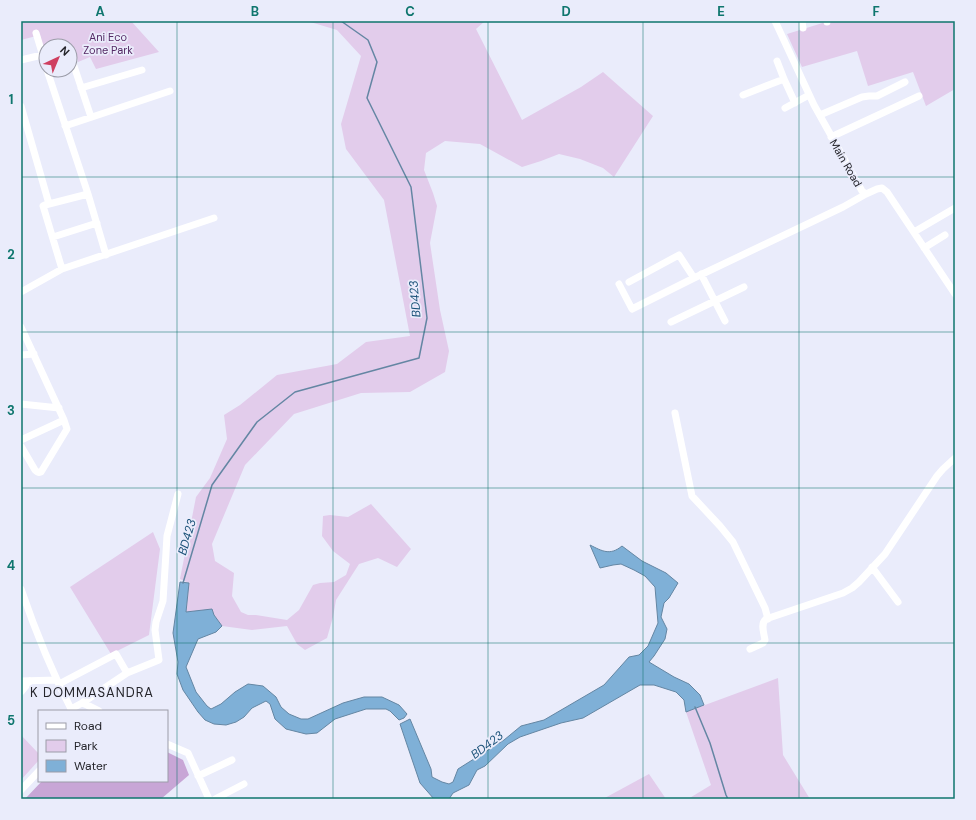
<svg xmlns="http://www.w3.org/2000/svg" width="976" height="820" viewBox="0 0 976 820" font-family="'DM Sans',sans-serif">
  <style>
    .green { fill: #e2cceb }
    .forest { fill: #c8a6d6 }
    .water { fill: #7fb0d7; stroke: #6486a3 }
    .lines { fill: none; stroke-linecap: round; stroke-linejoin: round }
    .stream { stroke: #6486a3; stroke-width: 1.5 }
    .minor { stroke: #fff; stroke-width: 7 }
    .grid { fill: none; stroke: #0f766e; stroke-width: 1; stroke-opacity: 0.55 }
    .labels { text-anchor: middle; stroke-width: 3.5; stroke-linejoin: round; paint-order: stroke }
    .park-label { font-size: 11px; fill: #552a65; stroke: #eaecfb }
    .street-label { font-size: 11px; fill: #25252b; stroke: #eaecfb }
    .water-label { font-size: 12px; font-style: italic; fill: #1a5178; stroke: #eaecfb }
    .quarter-label { font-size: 13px; letter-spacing: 1px; fill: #25252b; stroke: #eaecfb }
    .neatline { fill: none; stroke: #0f766e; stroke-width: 1.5 }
    .grid-label { font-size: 13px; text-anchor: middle; font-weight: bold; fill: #0f766e }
  </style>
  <rect width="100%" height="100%" fill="#eaecfb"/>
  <path class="green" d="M21 21H131L159 52 96 69 90 57 78 62 75 48 70 49V46H46V53H44L40 35 21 40Z
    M307 21H485L476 29 522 120 581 87 603 72 653 116 614 177 603 168 580 159 559 154 541 161 522 167 480 144 445 141 426 153 424 170 433 193 437 206 430 243 440 310 449 351 445 372 410 392 361 393 294 414 245 465 212 544 215 561 234 573 232 596 241 612 248 615H256L287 620 299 610 313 585 320 583 334 582 346 575 350 564 333 551 322 536 323 516 330 515 348 517 371 504 411 549 397 567 378 558 359 564 336 600 333 617 327 638 305 650 297 644 287 626 252 630 222 626 214 615 186 613 189 583 180 579 196 497 210 478 227 439 224 415 240 405 277 375 337 364 366 342 410 336 384 200 346 149 341 124 361 56 337 30Z
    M829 21H955V89L926 106 913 72 868 86 857 51 802 67 787 34Z
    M153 532 160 549 149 635 111 654 70 587Z
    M778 678 783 755 810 799H688L711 785 686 712Z
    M21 735 39 754V760L21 780Z
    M649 774 666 799H603Z"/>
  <path class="forest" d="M167 752 183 760 189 775 161 799H25L42 781H167Z"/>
  <path class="water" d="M590 545C602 551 610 556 622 546L642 561 666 573 678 583 669 598 664 603 661 617 667 629 665 639 654 656 649 662 674 677 689 684 700 695 704 705 686 712 684 700 676 692 654 685H640L583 718 561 723 520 737 508 744 485 766 477 770 469 785 453 793 449 799H434L420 783 400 724 410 719 431 769 432 777 442 782 449 784 453 782 458 769 504 740 521 726 544 720 604 685 629 657 639 655 648 646 658 623 655 587 645 576 634 570 621 564 613 565 600 568Z
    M180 582 189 583 186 612 212 609 214 615 222 626 216 632 198 639 186 667 196 692 207 706 211 709 221 704 235 692 248 684 263 686 276 697 281 707 289 714 301 719H308L343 703 364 697H382L399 705 407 714 404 718 399 720 390 711 386 709H366L335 719 317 733 306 734 286 729 275 719 270 704 266 701 252 708 244 717 236 722 226 725 214 724 205 720 198 712 183 690 177 674 178 662 173 633Z"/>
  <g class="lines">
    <path class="stream" d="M183 583 212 485 257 422 295 392 419 358 427 318 411 187 367 98 377 62 368 40 341 21
      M695 707 710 743 726 795 728 799"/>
    <path class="minor" d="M775 21 814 105 862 191 866 194 877 189 882 188 887 192 955 294
      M802 21 803 28
      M827 21V22
      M36 33 46 66
      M70 54 91 117
      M21 60 46 54
      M777 61 784 79 795 103
      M47 70 88 194 106 255
      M81 88 142 70
      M743 95 784 79
      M21 106 49 204 88 194
      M785 108 809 95
      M820 115 862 97 869 96H877L905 82
      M65 126 170 91
      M831 137 919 96
      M49 204 45 205 43 206 44 209 62 269
      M914 232 955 208
      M53 237 97 223
      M924 248 945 235
      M701 274 725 321
      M629 282 679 255 694 278
      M619 284 632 309 694 278 843 207 866 194
      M21 292 62 269 214 218
      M671 322 744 287
      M21 327 64 420 67 429 41 472C38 473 37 472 35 470L21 446
      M21 355 34 354
      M21 404 59 408
      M675 413 692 496 720 526 733 542 765 608 768 619
      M21 440 64 420
      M872 567 898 602
      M21 589C35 630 52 672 72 711
      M750 649 763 643 765 640C764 633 760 624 766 619L843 593 852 588 859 582 885 554 937 476 943 469 955 458
      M21 681 57 680
      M59 684 116 654 127 673
      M21 692 30 681
      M82 703 127 673 159 660 155 630 156 622 163 601 167 536 178 494
      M71 709 82 703 87 705 99 711
      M167 744 188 753 209 799
      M198 776 232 760
      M21 790 39 771
      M215 799 244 784"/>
  </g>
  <path class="grid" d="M177 21V799M333 21V799M488 21V799M643 21V799M799 21V799M21 177H955M21 332H955M21 488H955M21 643H955"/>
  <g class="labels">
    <g class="park-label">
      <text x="108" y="41">Ani Eco<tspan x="108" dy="13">Zone Park</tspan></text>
    </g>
    <g class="street-label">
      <text transform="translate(846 163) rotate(60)" y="4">Main Road</text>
    </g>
    <g class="water-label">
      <text transform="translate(415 299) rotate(-95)" y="4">BD423</text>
      <text transform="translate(187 537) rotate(-74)" y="4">BD423</text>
      <text transform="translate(487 745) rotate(-37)" y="4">BD423</text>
    </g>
    <g class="quarter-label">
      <text x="92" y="697">K DOMMASANDRA</text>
    </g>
  </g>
  <rect width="976" height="820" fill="none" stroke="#eaecfb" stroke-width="44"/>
  <rect x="38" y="710" width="130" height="72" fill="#eaecfb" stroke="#9b9ca8"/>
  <rect x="46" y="723" width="20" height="6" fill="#ffffff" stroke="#9b9ca8"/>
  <text x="74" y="730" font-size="12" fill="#25252b">Road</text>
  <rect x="46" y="740" width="20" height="12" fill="#e2cceb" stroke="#9b9ca8"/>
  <text x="74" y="750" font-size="12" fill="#25252b">Park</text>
  <rect x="46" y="760" width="20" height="12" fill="#7fb0d7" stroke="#9b9ca8"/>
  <text x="74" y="770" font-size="12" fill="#25252b">Water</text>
  <g transform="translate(58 58) rotate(44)"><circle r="19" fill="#eaecfb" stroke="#9b9ca8"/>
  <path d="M0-3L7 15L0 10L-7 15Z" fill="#cf3f60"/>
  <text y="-6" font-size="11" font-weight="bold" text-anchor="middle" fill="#25252b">N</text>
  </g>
  <rect x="22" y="22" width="932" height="776" class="neatline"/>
  <g class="grid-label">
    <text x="100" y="16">A</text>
    <text x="255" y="16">B</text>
    <text x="410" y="16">C</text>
    <text x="566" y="16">D</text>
    <text x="721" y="16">E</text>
    <text x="876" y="16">F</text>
    <text x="11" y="104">1</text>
    <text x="11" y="259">2</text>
    <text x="11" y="415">3</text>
    <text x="11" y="570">4</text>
    <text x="11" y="725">5</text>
  </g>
</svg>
